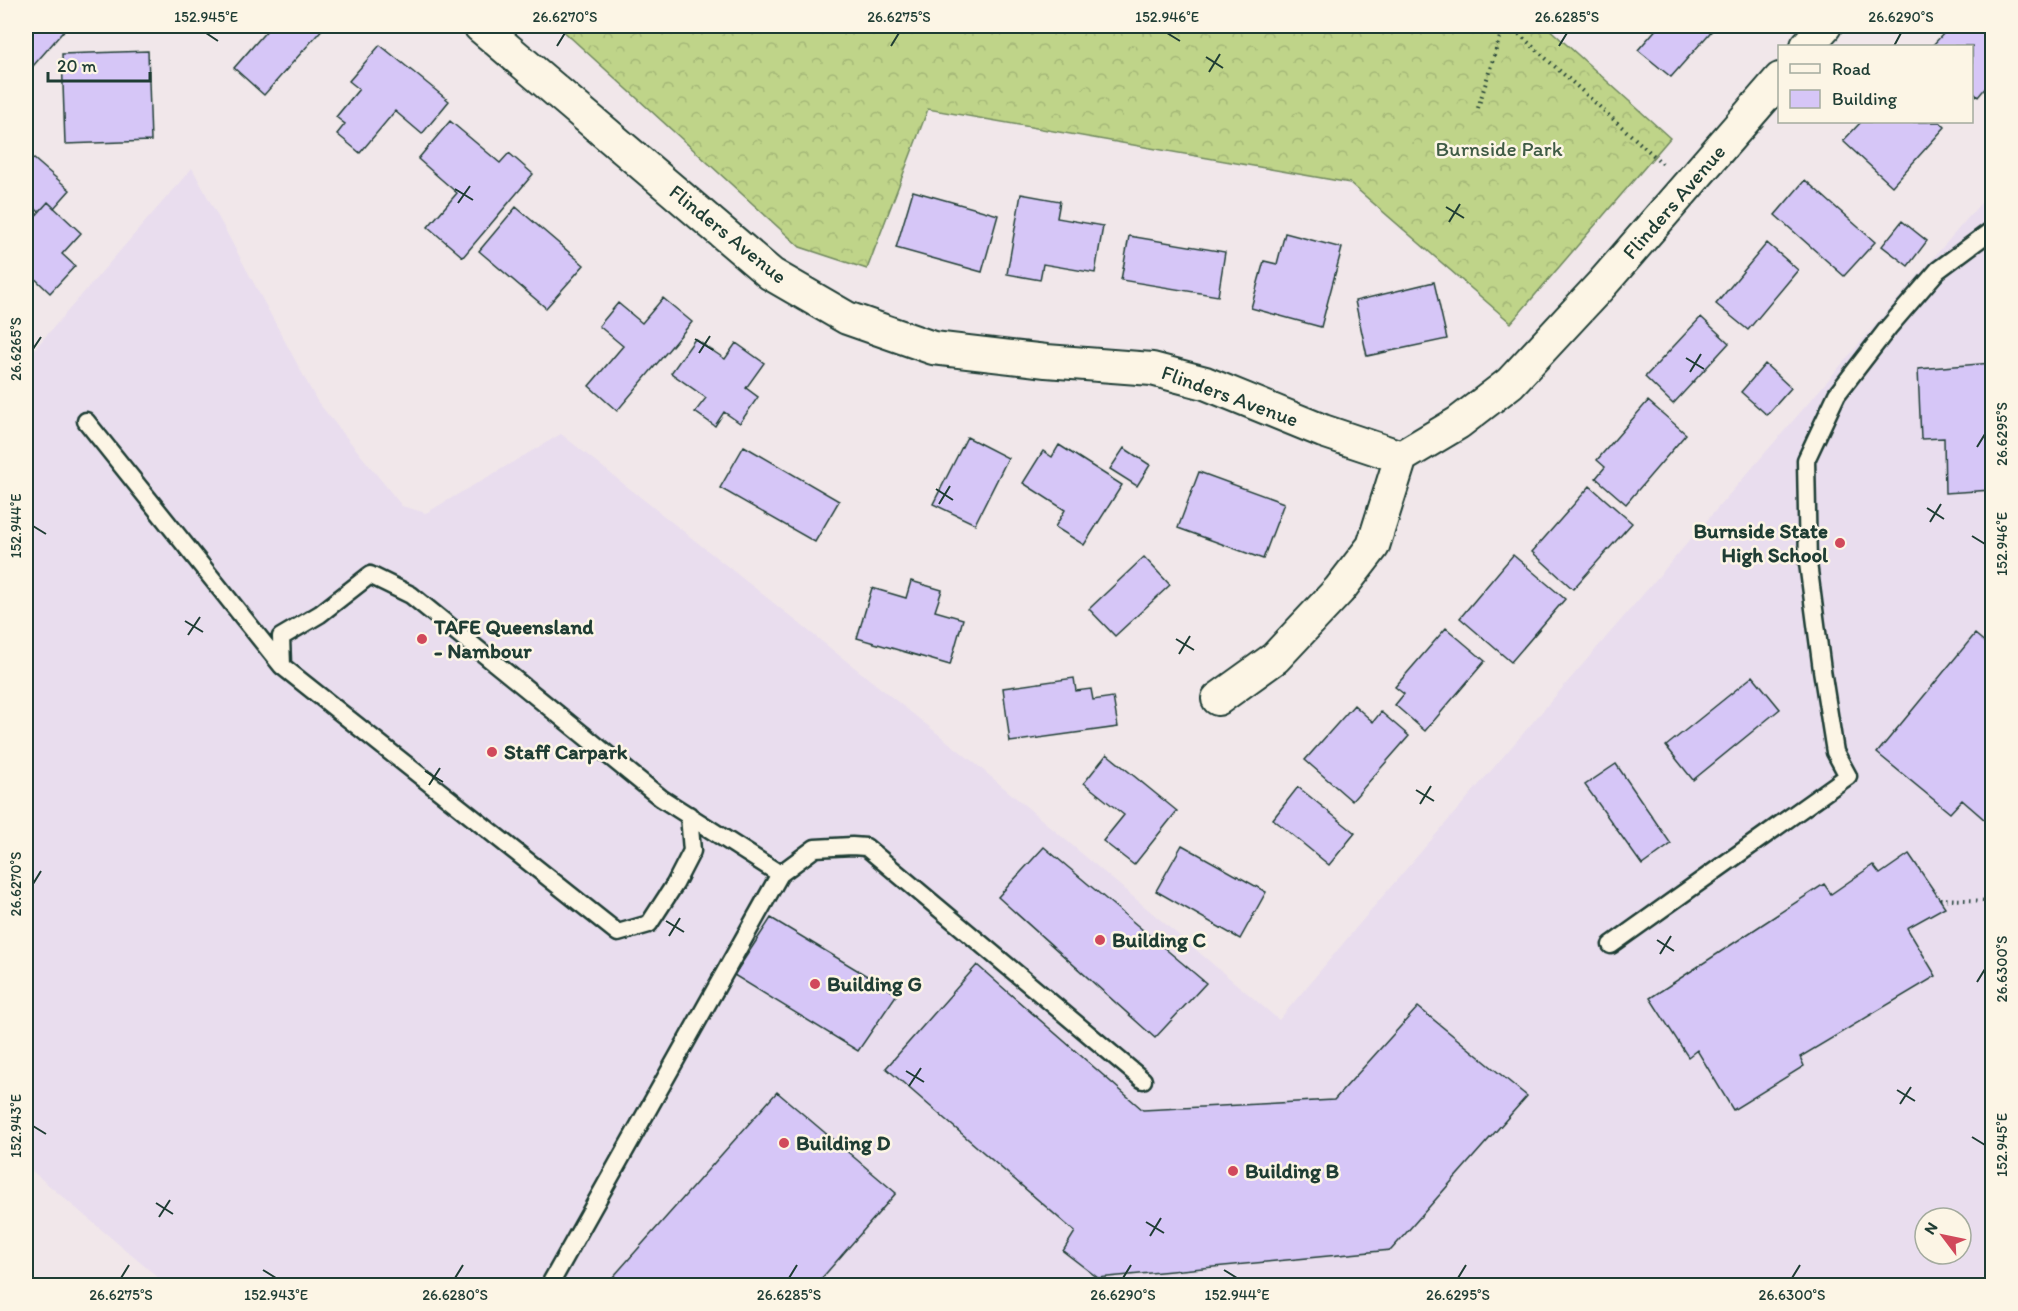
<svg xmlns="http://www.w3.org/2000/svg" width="2018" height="1311" viewBox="0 0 2018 1311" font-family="Itim,sans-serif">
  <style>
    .built { fill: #e9ddee; fill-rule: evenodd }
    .forest { fill: url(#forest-crowns); stroke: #6f885e; stroke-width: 1.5 }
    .building { fill: #d6c6f7; stroke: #1f3d34; stroke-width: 1.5 }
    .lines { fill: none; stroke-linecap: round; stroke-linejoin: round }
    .service-casing { stroke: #1f3d34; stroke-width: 21 }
    .minor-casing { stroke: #1f3d34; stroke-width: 36 }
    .path { stroke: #1f3d34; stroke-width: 4; stroke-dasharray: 1.5 4.5; stroke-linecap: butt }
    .service { stroke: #fcf5e5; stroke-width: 16 }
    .minor { stroke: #fcf5e5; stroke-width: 32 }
    .ticks { fill: none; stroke: #1f3d34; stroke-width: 2 }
    .poi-dot { fill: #d1495b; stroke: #fcf5e5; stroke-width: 2 }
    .labels { text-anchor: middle; stroke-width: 5; stroke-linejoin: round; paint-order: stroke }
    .park-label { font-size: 21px; fill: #3f5b45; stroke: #fcf5e5 }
    .street-label { font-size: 21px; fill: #1f3d34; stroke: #fcf5e5 }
    .poi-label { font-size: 21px; font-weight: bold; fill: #1f3d34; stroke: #fcf5e5; text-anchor: start }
    .neatline { fill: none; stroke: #1f3d34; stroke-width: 2 }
    .ticks-label { font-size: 15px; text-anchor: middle; fill: #1f3d34 }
  </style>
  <defs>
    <pattern id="forest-crowns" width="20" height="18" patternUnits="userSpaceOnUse" patternTransform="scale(1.5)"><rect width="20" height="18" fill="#bfd489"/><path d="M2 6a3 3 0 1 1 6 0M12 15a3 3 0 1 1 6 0" fill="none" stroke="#a4b777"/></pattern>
  </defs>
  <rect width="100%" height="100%" fill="#f1e7ea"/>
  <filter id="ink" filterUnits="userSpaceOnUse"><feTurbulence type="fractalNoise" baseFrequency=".0167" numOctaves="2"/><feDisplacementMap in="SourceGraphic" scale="12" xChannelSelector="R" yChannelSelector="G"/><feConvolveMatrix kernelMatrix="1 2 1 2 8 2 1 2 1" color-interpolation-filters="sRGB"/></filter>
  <g filter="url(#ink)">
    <path class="built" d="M192 168 317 401 402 506 426 513 561 434 977 765 1279 1020 1382 897 1992 190V1285H167L26 1166V359ZM1925 1218H1961V1254H1925Z"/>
    <path class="forest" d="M558 26H1546L1670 138 1511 323 1350 183 928 109 867 269 800 247Z"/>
    <path class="building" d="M26 26H68L26 74Z
      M264 26H325L264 95 234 68 268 29Z
      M1659 26H1716L1671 77 1638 50Z
      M1941 26H1992V80L1978 97 1972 91V46H1932L1945 32Z
      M380 45 449 101 422 134 395 111 360 153 337 134 345 124 336 117 359 89 349 81Z
      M148 51 151 141 65 144 62 54Z
      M450 121 500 163 509 153 533 174 463 257 428 227 457 193 418 159Z
      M1861 122H1940L1945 127 1892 186 1843 141Z
      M33 158 70 190 54 208 48 202 39 212 26 200V168Z
      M1805 180 1875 242 1844 276 1775 215Z
      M913 191 998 215 982 272 896 248Z
      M1021 194 1060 201 1057 218 1103 226 1095 273 1043 264 1040 280 1007 274Z
      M48 202 81 233 62 254 75 266 50 293 26 270V227Z
      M516 207 584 265 546 308 479 251Z
      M1902 221 1927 241 1908 266 1882 246Z
      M1285 233 1342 248 1321 327 1251 308 1264 261 1277 264Z
      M1129 236 1225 252 1218 296 1121 280Z
      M1767 243 1798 270 1748 330 1716 304Z
      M1434 282 1447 339 1367 356 1355 301Z
      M663 298 692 322 617 411 589 386 623 346 599 326 618 303 642 323Z
      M1701 317 1729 343 1673 404 1645 377Z
      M695 339 725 359 736 343 764 363 746 388 758 397 740 423 724 412 715 426 695 412 706 398 671 373Z
      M1992 363V490L1945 493 1944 438 1921 439 1918 369Z
      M1765 364 1791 388 1767 415 1741 392Z
      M1648 401 1686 434 1626 504 1596 478 1605 467 1597 460Z
      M967 437 1008 458 975 524 933 504Z
      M1059 445 1122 485 1084 545 1055 527 1065 510 1023 483 1043 451 1052 457Z
      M744 446 839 501 815 542 720 488Z
      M1124 448 1150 465 1137 486 1110 469Z
      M1199 472 1284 503 1263 559 1178 528Z
      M1590 486 1632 523 1573 589 1532 552Z
      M1513 555 1565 599 1511 662 1460 618Z
      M1144 557 1170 585 1115 636 1089 609Z
      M911 581 942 590 935 611 963 619 950 665 857 638 872 588 906 598Z
      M1446 628 1485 661 1425 731 1395 705 1404 694 1395 687Z
      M1975 634 1992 648V826L1962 800 1950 813 1877 753Z
      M1753 676 1780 709 1693 780 1666 746Z
      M1074 678 1076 691 1091 689 1093 700 1113 697 1118 727 1010 742 1003 688Z
      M1354 705 1373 722 1381 712 1409 736 1352 801 1305 760Z
      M1107 754 1177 811 1134 865 1103 841 1124 815 1084 783Z
      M1616 764 1671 844 1642 865 1585 785Z
      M1298 787 1355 833 1329 865 1273 819Z
      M1182 845 1266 892 1240 939 1156 891Z
      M1044 847 1206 983 1155 1038 998 897Z
      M1909 854 1945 907 1907 928 1936 976 1800 1057 1804 1066 1733 1110 1697 1050 1688 1057 1650 998 1824 884 1831 894 1873 865 1880 874Z
      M771 918 897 994 858 1051 734 975Z
      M977 965 1143 1110 1334 1100 1418 1007 1527 1096 1391 1250 1098 1278 1063 1251 1075 1232 886 1068Z
      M777 1092 896 1193 815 1286H605Z"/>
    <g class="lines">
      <defs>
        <path id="service" d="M86 421 282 666
          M689 815 692 851 675 884 649 924 618 933 282 666 281 637 320 614 370 575 411 595 661 798 780 874
          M1611 945 1848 776 1835 752 1822 670 1808 563 1806 460 1837 394 1888 328 1938 270 1992 230
          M549 1286 780 874 815 848 852 846 866 847 1143 1080"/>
        <path id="minor" d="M480 26 771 274 847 318 933 348 1046 361 1152 369 1205 383 1323 431 1401 457 1458 423 1510 383 1602 284 1780 79
          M1807 46 1825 26
          M1218 699 1275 658 1339 590 1373 546 1401 457"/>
      </defs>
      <use href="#service" class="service-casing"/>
      <use href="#minor" class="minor-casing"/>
      <path class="path" d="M1510 26 1663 164
        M1478 108 1502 30 1506 26
        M1940 899 1992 901"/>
      <use href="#service" class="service"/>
      <use href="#minor" class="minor"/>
    </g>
  </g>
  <path class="ticks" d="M206 33 218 41M1167 33 1180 41M557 46 565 33M891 46 899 33M1559 46 1567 33M1894 46 1901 33M1206 57 1223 68M1209 72 1220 54M455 189 473 200M458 203 470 186M1446 207 1464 218M1449 222 1460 204M695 339 713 350M33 349 41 337M699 353 710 336M1686 358 1704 369M1690 372 1701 354M1977 447 1985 434M936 489 953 500M939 504 950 486M1927 508 1944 519M1930 522 1941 504M33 526 46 534M1972 536 1985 544M185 621 203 632M188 635 200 617M1176 639 1194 650M1179 654 1190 636M425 771 443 782M429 785 440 768M1416 790 1434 801M1420 804 1431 786M33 884 41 871M666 921 684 932M669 936 680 918M1657 940 1674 951M1660 954 1671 936M1977 982 1985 969M906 1071 924 1082M909 1086 921 1068M1897 1090 1915 1101M1900 1104 1911 1087M33 1126 46 1134M1972 1137 1985 1145M156 1203 173 1214M159 1217 170 1200M1146 1222 1164 1233M1150 1236 1161 1218M263 1270 276 1278M1224 1270 1237 1278M121 1278 129 1265M455 1278 463 1265M789 1278 797 1265M1123 1278 1131 1265M1458 1278 1466 1265M1792 1278 1800 1265"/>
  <g class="poi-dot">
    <circle cx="1840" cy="543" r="6"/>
    <circle cx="422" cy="639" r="6"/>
    <circle cx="492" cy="752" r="6"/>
    <circle cx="1100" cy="940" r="6"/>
    <circle cx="815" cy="984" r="6"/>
    <circle cx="784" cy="1143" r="6"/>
    <circle cx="1233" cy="1171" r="6"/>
  </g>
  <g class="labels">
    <g class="park-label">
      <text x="1499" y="156">Burnside Park</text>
    </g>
    <g class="street-label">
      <text transform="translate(1674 202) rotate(-49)" y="7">Flinders Avenue</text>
      <text transform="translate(728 234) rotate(39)" y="7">Flinders Avenue</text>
      <text transform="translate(1230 396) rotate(20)" y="7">Flinders Avenue</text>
    </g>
    <g class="poi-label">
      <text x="1828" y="538" text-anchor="end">Burnside State<tspan x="1828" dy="24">High School</tspan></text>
      <text x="434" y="634">TAFE Queensland<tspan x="434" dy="24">- Nambour</tspan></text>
      <text x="504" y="759">Staff Carpark</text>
      <text x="1112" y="947">Building C</text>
      <text x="827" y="991">Building G</text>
      <text x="796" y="1150">Building D</text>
      <text x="1245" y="1178">Building B</text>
    </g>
  </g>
  <rect width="2018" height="1311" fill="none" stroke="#fcf5e5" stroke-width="66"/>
  <rect x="1778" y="45" width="195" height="78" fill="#fcf5e5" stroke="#a4ab9e" stroke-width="1.5"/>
  <rect x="1790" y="64" width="30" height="9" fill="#fcf5e5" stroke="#a4ab9e" stroke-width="1.5"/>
  <text x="1832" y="75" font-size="18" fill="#1f3d34">Road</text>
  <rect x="1790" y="90" width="30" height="18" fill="#d6c6f7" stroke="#a4ab9e" stroke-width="1.5"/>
  <text x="1832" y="105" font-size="18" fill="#1f3d34">Building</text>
  <g transform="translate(1943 1236) rotate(302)"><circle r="28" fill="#fcf5e5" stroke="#a4ab9e" stroke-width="1.5"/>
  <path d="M0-4.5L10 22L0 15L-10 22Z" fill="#d1495b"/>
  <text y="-9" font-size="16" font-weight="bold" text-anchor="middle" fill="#1f3d34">N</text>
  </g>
  <path d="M48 72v9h102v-9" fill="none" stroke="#1f3d34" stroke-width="3"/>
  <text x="57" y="72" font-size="18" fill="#1f3d34" stroke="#fcf5e5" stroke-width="4.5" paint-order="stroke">20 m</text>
  <rect x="33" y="33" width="1952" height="1245" class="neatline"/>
  <g class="ticks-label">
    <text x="206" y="22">152.945°E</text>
    <text x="565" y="22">26.6270°S</text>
    <text x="899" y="22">26.6275°S</text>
    <text x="1167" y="22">152.946°E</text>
    <text x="1567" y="22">26.6285°S</text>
    <text x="1901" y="22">26.6290°S</text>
    <text transform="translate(16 349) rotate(-90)" y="5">26.6265°S</text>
    <text transform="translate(2002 434) rotate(-90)" y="5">26.6295°S</text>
    <text transform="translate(16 526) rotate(-90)" y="5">152.944°E</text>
    <text transform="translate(2002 544) rotate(-90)" y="5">152.946°E</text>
    <text transform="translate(16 884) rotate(-90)" y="5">26.6270°S</text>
    <text transform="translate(2002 969) rotate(-90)" y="5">26.6300°S</text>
    <text transform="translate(16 1126) rotate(-90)" y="5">152.943°E</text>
    <text transform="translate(2002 1145) rotate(-90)" y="5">152.945°E</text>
    <text x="121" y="1300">26.6275°S</text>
    <text x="276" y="1300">152.943°E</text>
    <text x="455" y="1300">26.6280°S</text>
    <text x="789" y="1300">26.6285°S</text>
    <text x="1123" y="1300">26.6290°S</text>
    <text x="1237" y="1300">152.944°E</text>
    <text x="1458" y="1300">26.6295°S</text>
    <text x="1792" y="1300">26.6300°S</text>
  </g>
</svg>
